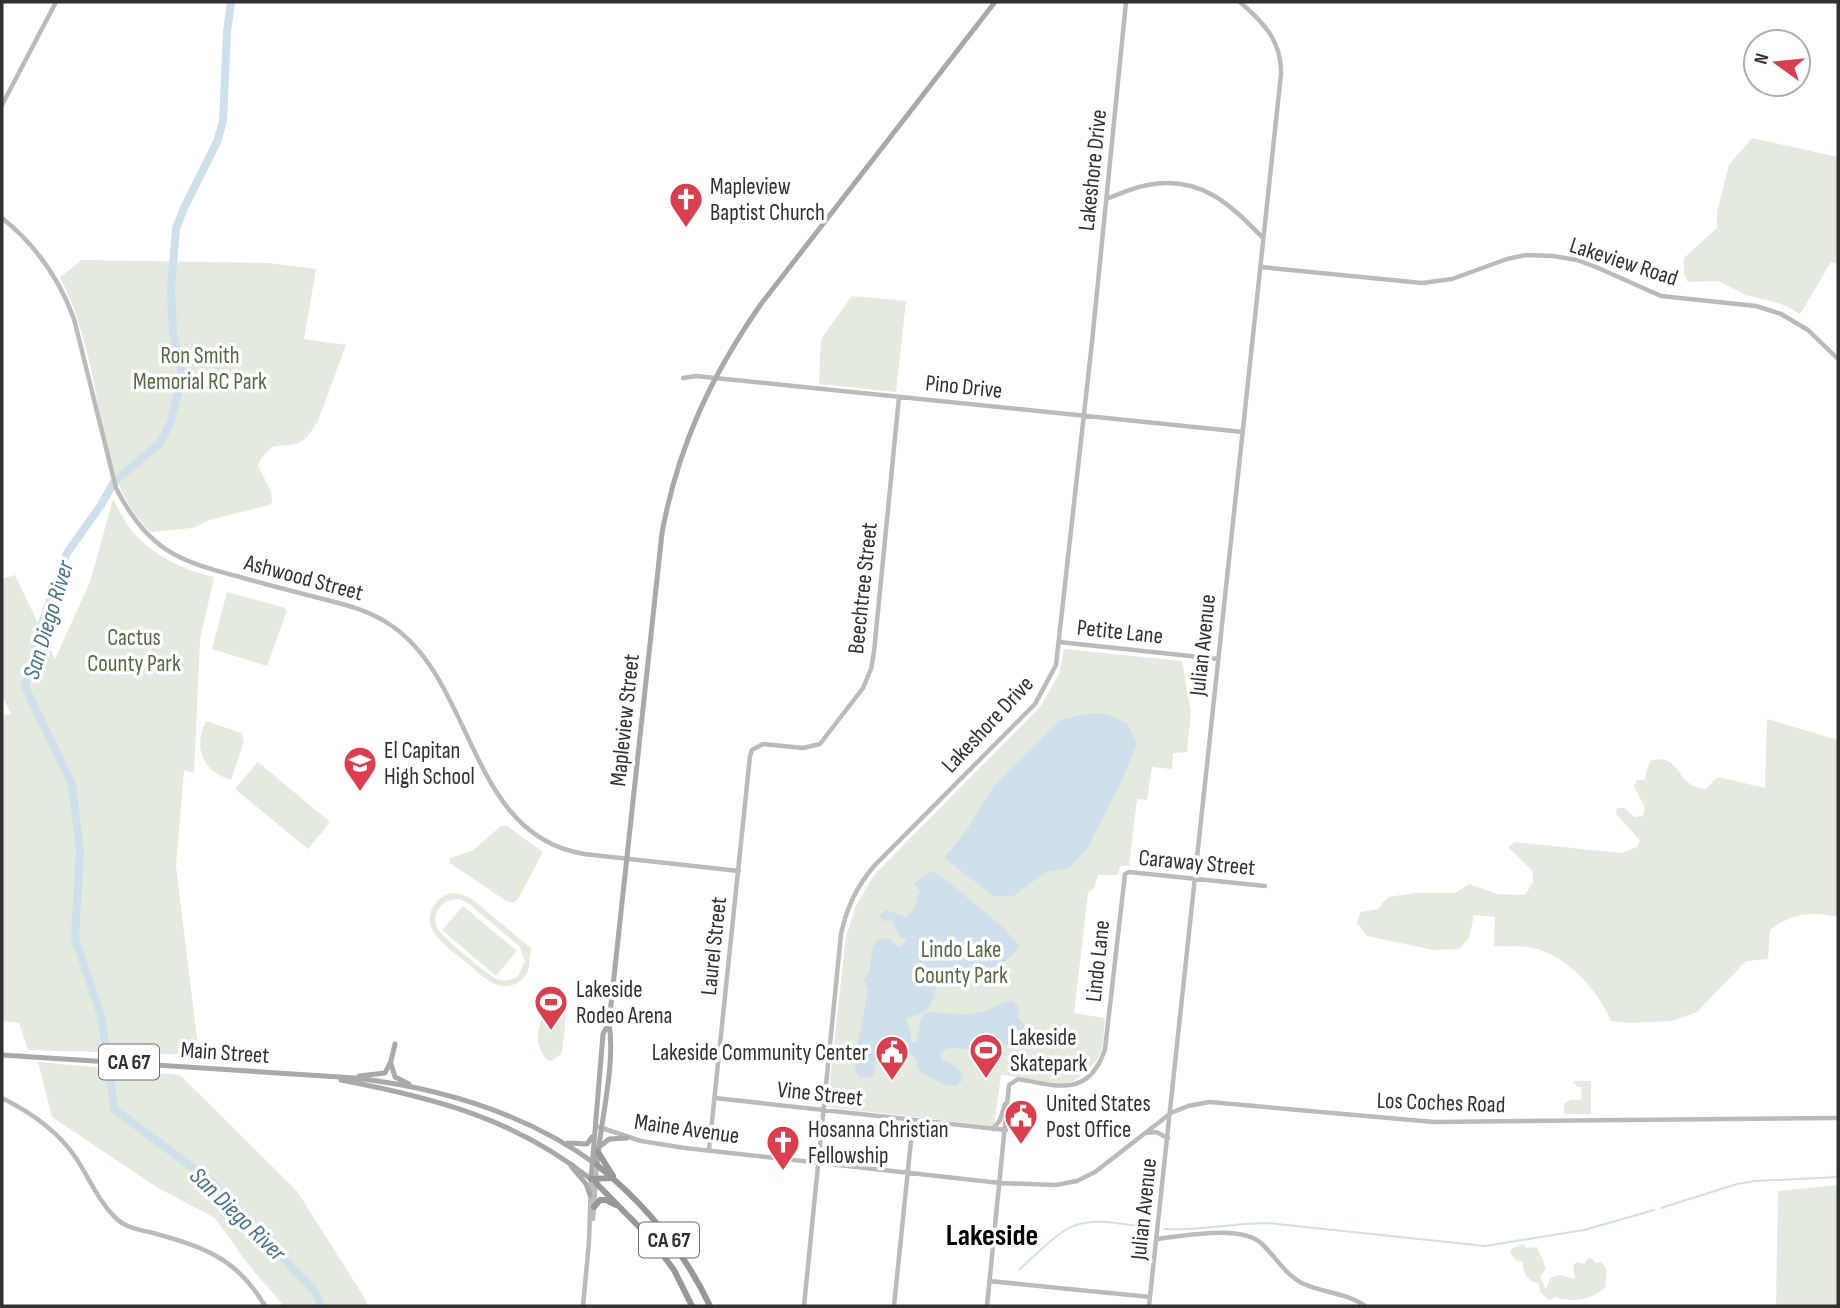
<svg xmlns="http://www.w3.org/2000/svg" width="1840" height="1308" viewBox="0 0 1840 1308" font-family="'Sofia Sans Condensed',sans-serif">
  <style>
    .green { fill: #e4eadd; fill-rule: evenodd }
    .water { fill: #cde0eb }
    .lines { fill: none; stroke-linecap: round; stroke-linejoin: round }
    .stream { stroke: #cde0eb; stroke-width: 2 }
    .river { stroke: #cde0eb; stroke-width: 8 }
    .secondary { stroke: #bbb; stroke-width: 4.5 }
    .primary { stroke: #a9a9a9; stroke-width: 5 }
    .highway { stroke: #989898; stroke-width: 6 }
    .labels { text-anchor: middle; stroke-width: 7; stroke-linejoin: round; paint-order: stroke }
    .shield { fill: #fff; stroke: #6f6f6f; stroke-width: 2 }
    .shield-label { font-size: 21px; font-weight: bold; fill: #313131 }
    .street-label { font-size: 23px; fill: #313131; stroke: #fff }
    .poi-label { font-size: 23px; fill: #313131; stroke: #fff; text-anchor: start }
    .park-label { font-size: 23px; fill: #556b40; stroke: #fff }
    .water-label { font-size: 24px; font-style: italic; fill: #427390; stroke: #fff }
    .district-label { font-size: 30px; font-weight: bold; fill: #000; stroke: #fff }
  </style>
  <rect width="100%" height="100%" fill="#fff"/>
  <path class="green" d="M1752 138 1838 157V264L1831 262 1800 314 1782 304 1746 295 1718 281 1688 282 1684 275V258L1717 228V212L1729 165Z
    M82 260 268 263 316 269 304 339 346 345 318 421C301 449 300 442 272 447L261 458 258 466 271 491 272 502 269 505 209 520 193 528 151 532C107 492 103 423 91 368 83 336 75 306 60 277Z
    M852 296 906 301 896 392 819 384 821 339Z
    M113 499C119 510 125 523 133 532 154 556 184 570 214 577L200 640 194 773 184 770 176 866 199 1055 28 1050 19 1023 2 1021V716L11 714 2 695V579L15 575 55 659 90 582Z
    M227 592 282 607 287 610 267 666 212 649Z
    M1064 649 1182 661 1191 711 1187 752 1173 753 1172 769 1152 767 1147 800 1137 799 1129 866H1120L1118 875H1098L1094 888 1088 893 1074 1013 1105 1018C1103 1042 1105 1056 1085 1072 1079 1077 1073 1082 1066 1083 1052 1085 1019 1076 1001 1075L994 1126 827 1107 846 936 856 906 874 875 1041 706 1059 674Z
    M1767 719 1838 740V917C1811 911 1792 913 1770 930L1768 959 1746 961 1697 1012 1672 1021 1631 1023 1611 1021C1598 990 1570 960 1538 949 1525 945 1508 947 1494 946L1495 917 1474 915 1469 938 1459 949 1434 950 1367 936 1357 923 1360 912 1378 909 1388 897 1416 893H1455L1469 884 1497 894 1525 895 1533 882V871L1508 847 1515 842 1621 853 1637 847 1640 840 1616 814 1617 808H1624L1635 817 1643 816 1645 808 1634 786 1637 780H1644L1650 761C1681 751 1675 787 1705 789L1718 777 1765 788Z
    M206 721 241 733 244 741 231 780C202 771 193 748 206 721Z
    M258 762 330 822 308 849 235 789Z
    M501 826H507L543 852 518 899 513 903 506 901 450 863V858L472 851Z
    M453 893 461 894 472 899 532 949C527 960 533 973 519 982 513 986 505 987 498 985 487 982 477 971 467 963 452 950 421 933 432 909 436 899 444 895 453 893ZM460 899 469 904 520 947 525 961 518 976C512 980 505 982 497 979 489 976 441 936 437 928 430 911 444 898 460 899Z
    M463 906 517 951 496 976 442 930Z
    M552 1005 558 1006 566 1016 562 1053 552 1061 547 1060C532 1043 537 1020 552 1005Z
    M38 1062 180 1075 297 1191 364 1297 368 1306H284L247 1263 215 1218 158 1188 52 1117Z
    M1573 1081H1591V1114H1564V1104L1571 1100H1581L1582 1087H1577Z
    M1838 1185V1306H1776L1778 1191Z
    M1524 1244 1526 1248 1537 1247 1546 1268 1540 1277 1546 1290 1550 1278 1560 1275 1575 1279 1573 1265 1577 1262 1584 1264 1589 1258 1594 1260 1595 1263 1601 1262 1607 1270 1605 1288C1591 1300 1573 1303 1555 1297L1549 1300 1540 1292 1539 1284C1526 1280 1524 1274 1522 1261H1517L1510 1253 1512 1248Z"/>
  <path class="water" d="M1086 714H1107L1127 723 1137 744 1125 774 1087 849 1069 868 1046 872 1013 896H994L944 858 966 831 992 789 1010 769 1061 720Z
    M932 871C950 881 963 895 980 908 995 920 1007 930 1019 946 1001 978 965 965 937 981 935 992 934 1007 922 1013 916 1016 911 1016 906 1020L911 1034V1042L916 1043 921 1018 926 1013C945 1011 962 1017 982 1012 993 1009 1001 1000 1013 1001L1019 1008 1018 1017 1024 1024 1023 1034 1014 1037 1009 1045C997 1045 986 1048 974 1049 962 1050 951 1044 940 1053L941 1059C951 1065 963 1067 963 1080L956 1086 942 1084 920 1072 915 1058 909 1053 878 1057 876 1059 873 1077H859L855 1069V1058L868 990 864 980C874 970 868 953 876 940L889 938 895 945 900 947 907 940 900 937 891 920 883 921 879 916 886 910 906 917C920 906 913 903 920 891L914 883Z"/>
  <g class="lines">
    <path class="stream" d="M1661 1208 1737 1184 1755 1181 1838 1177
      M1164 1229C1199 1231 1233 1223 1268 1223L1485 1246 1584 1230 1654 1210
      M1020 1269C1035 1256 1050 1239 1067 1229 1091 1215 1125 1225 1151 1228"/>
    <path class="river" d="M231 2 227 32 223 121 217 142 184 208 176 229 171 289 173 335 181 367 182 378 170 424 159 444 114 482 101 505 67 553 42 623 25 687 72 784 80 851 75 938 102 1019 114 1109 212 1182 316 1293 321 1306"/>
    <path class="secondary" d="M2 105 56 2
      M1106 199C1120 194 1134 187 1148 185 1200 175 1230 204 1263 238
      M2 218C36 245 59 278 74 319L116 488C147 549 177 561 240 577 268 585 295 592 323 599 347 605 371 611 392 626 475 683 469 836 584 854L739 871
      M1261 267 1422 283 1452 279 1507 259 1526 255 1553 256 1577 260 1596 267 1661 296 1756 306 1781 314 1808 330 1838 359
      M683 378 696 376 1243 432
      M1059 642 1218 659
      M2 1098C30 1112 58 1131 76 1158 89 1178 100 1204 118 1220 127 1228 141 1230 153 1233 204 1247 237 1258 265 1306
      M715 1098 1006 1130
      M599 1127 641 1141 685 1148 1000 1183 1056 1185 1077 1181 1095 1172 1171 1113 1188 1106 1209 1102 1434 1122 1838 1118
      M993 1129 1000 1120 1005 1104
      M1146 1133 1156 1132 1168 1138
      M709 1150 750 756 752 750 763 744 803 748 820 744 863 688 871 669 874 652 899 397
      M593 1219 597 1165
      M1157 1239C1183 1236 1242 1224 1262 1244 1276 1257 1286 1276 1304 1284 1324 1293 1348 1293 1365 1306
      M989 1281 1150 1297
      M583 1306 589 1242 591 1179
      M804 1306 841 934C847 907 856 887 875 865L1035 704 1056 665 1092 342 1126 2
      M894 1306 913 1121
      M987 1306 1009 1085 1018 1079C1057 1086 1089 1098 1105 1049L1125 874 1129 872 1265 886
      M1149 1306 1281 74C1282 41 1263 22 1240 2"/>
    <path class="primary" d="M2 1055 355 1078C441 1088 526 1113 597 1165
      M391 1064 395 1077 409 1084
      M359 1076 385 1073 391 1061 395 1044
      M341 1080C435 1098 516 1119 592 1180
      M568 1143 587 1144 592 1137
      M598 1148 609 1139 627 1138
      M597 1165C600 1122 616 1065 609 1023L662 533C678 446 711 376 761 304L995 2
      M571 1166 586 1184 590 1195
      M591 1179 603 1034 609 1023"/>
    <path class="highway" d="M598 1152 613 1176
      M597 1165C644 1203 684 1251 710 1306
      M591 1179 611 1178
      M596 1183 651 1239 674 1270 692 1306
      M594 1207 600 1200H606L616 1205"/>
  </g>
  <defs>
    <symbol id="church-pin" viewBox="-11 -11 22 30"><path d="M0 17L-7.5 6A9.5 9.5 0 1 1 7.5 6Z" fill="#dd3e4d" stroke="#fff"/><path d="M-1.2-6h2.4v3.5h3.3v2.4h-3.3V6h-2.4V-.1h-3.3v-2.4h3.3Z" fill="#fff"/></symbol>
    <symbol id="school-pin" viewBox="-11 -11 22 30"><path d="M0 17L-7.5 6A9.5 9.5 0 1 1 7.5 6Z" fill="#dd3e4d" stroke="#fff"/><path d="M0-5L7-2L0 1L-7-2ZM-4 1L0 2.5L4 1V4Q0 6-4 4Z" fill="#fff"/></symbol>
    <symbol id="stadium-pin" viewBox="-11 -11 22 30"><path d="M0 17L-7.5 6A9.5 9.5 0 1 1 7.5 6Z" fill="#dd3e4d" stroke="#fff"/><path d="M0-5a6.5 5 0 1 0 0 10a6.5 5 0 1 0 0-10ZM-3.5-1.8h7v3.6h-7Z" fill="#fff"/></symbol>
    <symbol id="civic-pin" viewBox="-11 -11 22 30"><path d="M0 17L-7.5 6A9.5 9.5 0 1 1 7.5 6Z" fill="#dd3e4d" stroke="#fff"/><path d="M-.6-6.5H3V-4.5H.6V-3L4-1V1h2V6H-6V1h2V-1L-.6-3ZM-1.2 2.5V6h2.4V2.5Z" fill="#fff"/></symbol>
  </defs>
  <g fill-rule="evenodd">
    <use href="#church-pin" x="667" y="180" width="38" height="52"/>
    <use href="#school-pin" x="341" y="744" width="38" height="52"/>
    <use href="#stadium-pin" x="532" y="983" width="38" height="52"/>
    <use href="#stadium-pin" x="967" y="1031" width="38" height="52"/>
    <use href="#civic-pin" x="873" y="1033" width="38" height="52"/>
    <use href="#civic-pin" x="1002" y="1097" width="38" height="52"/>
    <use href="#church-pin" x="764" y="1123" width="38" height="52"/>
  </g>
  <g class="labels">
    <g class="shield">
      <rect x="99" y="1044.5" width="60" height="35" rx="5"/>
      <rect x="639" y="1222.5" width="60" height="35" rx="5"/>
    </g>
    <g class="shield-label">
      <text x="129" y="1069">CA 67</text>
      <text x="669" y="1247">CA 67</text>
    </g>
    <g class="street-label">
      <text transform="translate(1092 170) rotate(-84)" y="8">Lakeshore Drive</text>
      <text transform="translate(1624 261) rotate(18)" y="8">Lakeview Road</text>
      <text transform="translate(964 386) rotate(6)" y="8">Pino Drive</text>
      <text transform="translate(304 577) rotate(15)" y="8">Ashwood Street</text>
      <text transform="translate(862 588) rotate(-84)" y="8">Beechtree Street</text>
      <text transform="translate(1120 631) rotate(6)" y="8">Petite Lane</text>
      <text transform="translate(1202 645) rotate(-84)" y="8">Julian Avenue</text>
      <text transform="translate(624 720) rotate(-84)" y="8">Mapleview Street</text>
      <text transform="translate(987 724) rotate(-47)" y="8">Lakeshore Drive</text>
      <text transform="translate(1197 862) rotate(5)" y="8">Caraway Street</text>
      <text transform="translate(713 946) rotate(-84)" y="8">Laurel Street</text>
      <text transform="translate(1097 961) rotate(-84)" y="8">Lindo Lane</text>
      <text transform="translate(225 1052) rotate(4)" y="8">Main Street</text>
      <text transform="translate(820 1093) rotate(6)" y="8">Vine Street</text>
      <text transform="translate(1441 1102) rotate(2)" y="8">Los Coches Road</text>
      <text transform="translate(687 1128) rotate(8)" y="8">Maine Avenue</text>
      <text transform="translate(1143 1209) rotate(-84)" y="8">Julian Avenue</text>
    </g>
    <g class="poi-label">
      <text x="710" y="194">Mapleview<tspan x="710" dy="26">Baptist Church</tspan></text>
      <text x="384" y="758">El Capitan<tspan x="384" dy="26">High School</tspan></text>
      <text x="576" y="997">Lakeside<tspan x="576" dy="26">Rodeo Arena</tspan></text>
      <text x="1010" y="1045">Lakeside<tspan x="1010" dy="26">Skatepark</tspan></text>
      <text x="868" y="1060" text-anchor="end">Lakeside Community Center</text>
      <text x="1046" y="1111">United States<tspan x="1046" dy="26">Post Office</tspan></text>
      <text x="808" y="1137">Hosanna Christian<tspan x="808" dy="26">Fellowship</tspan></text>
    </g>
    <g class="park-label">
      <text x="200" y="363">Ron Smith<tspan x="200" dy="26">Memorial RC Park</tspan></text>
      <text x="134" y="645">Cactus<tspan x="134" dy="26">County Park</tspan></text>
      <text x="961" y="957">Lindo Lake<tspan x="961" dy="26">County Park</tspan></text>
    </g>
    <g class="water-label">
      <text transform="translate(48 620) rotate(-73)" y="8">San Diego River</text>
      <text transform="translate(238 1214) rotate(44)" y="8">San Diego River</text>
    </g>
    <g class="district-label">
      <text x="992" y="1245">Lakeside</text>
    </g>
  </g>
  <rect width="1840" height="1308" fill="none" stroke="#313131" stroke-width="7"/>
  <g transform="translate(1777 63) rotate(285)"><circle r="33" fill="#ffffff" stroke="#adadad" stroke-width="2"/>
  <path d="M0-5L12 26L0 18L-12 26Z" fill="#dd3e4d"/>
  <text y="-10" font-size="19" font-weight="bold" text-anchor="middle" fill="#313131">N</text>
  </g>
</svg>
